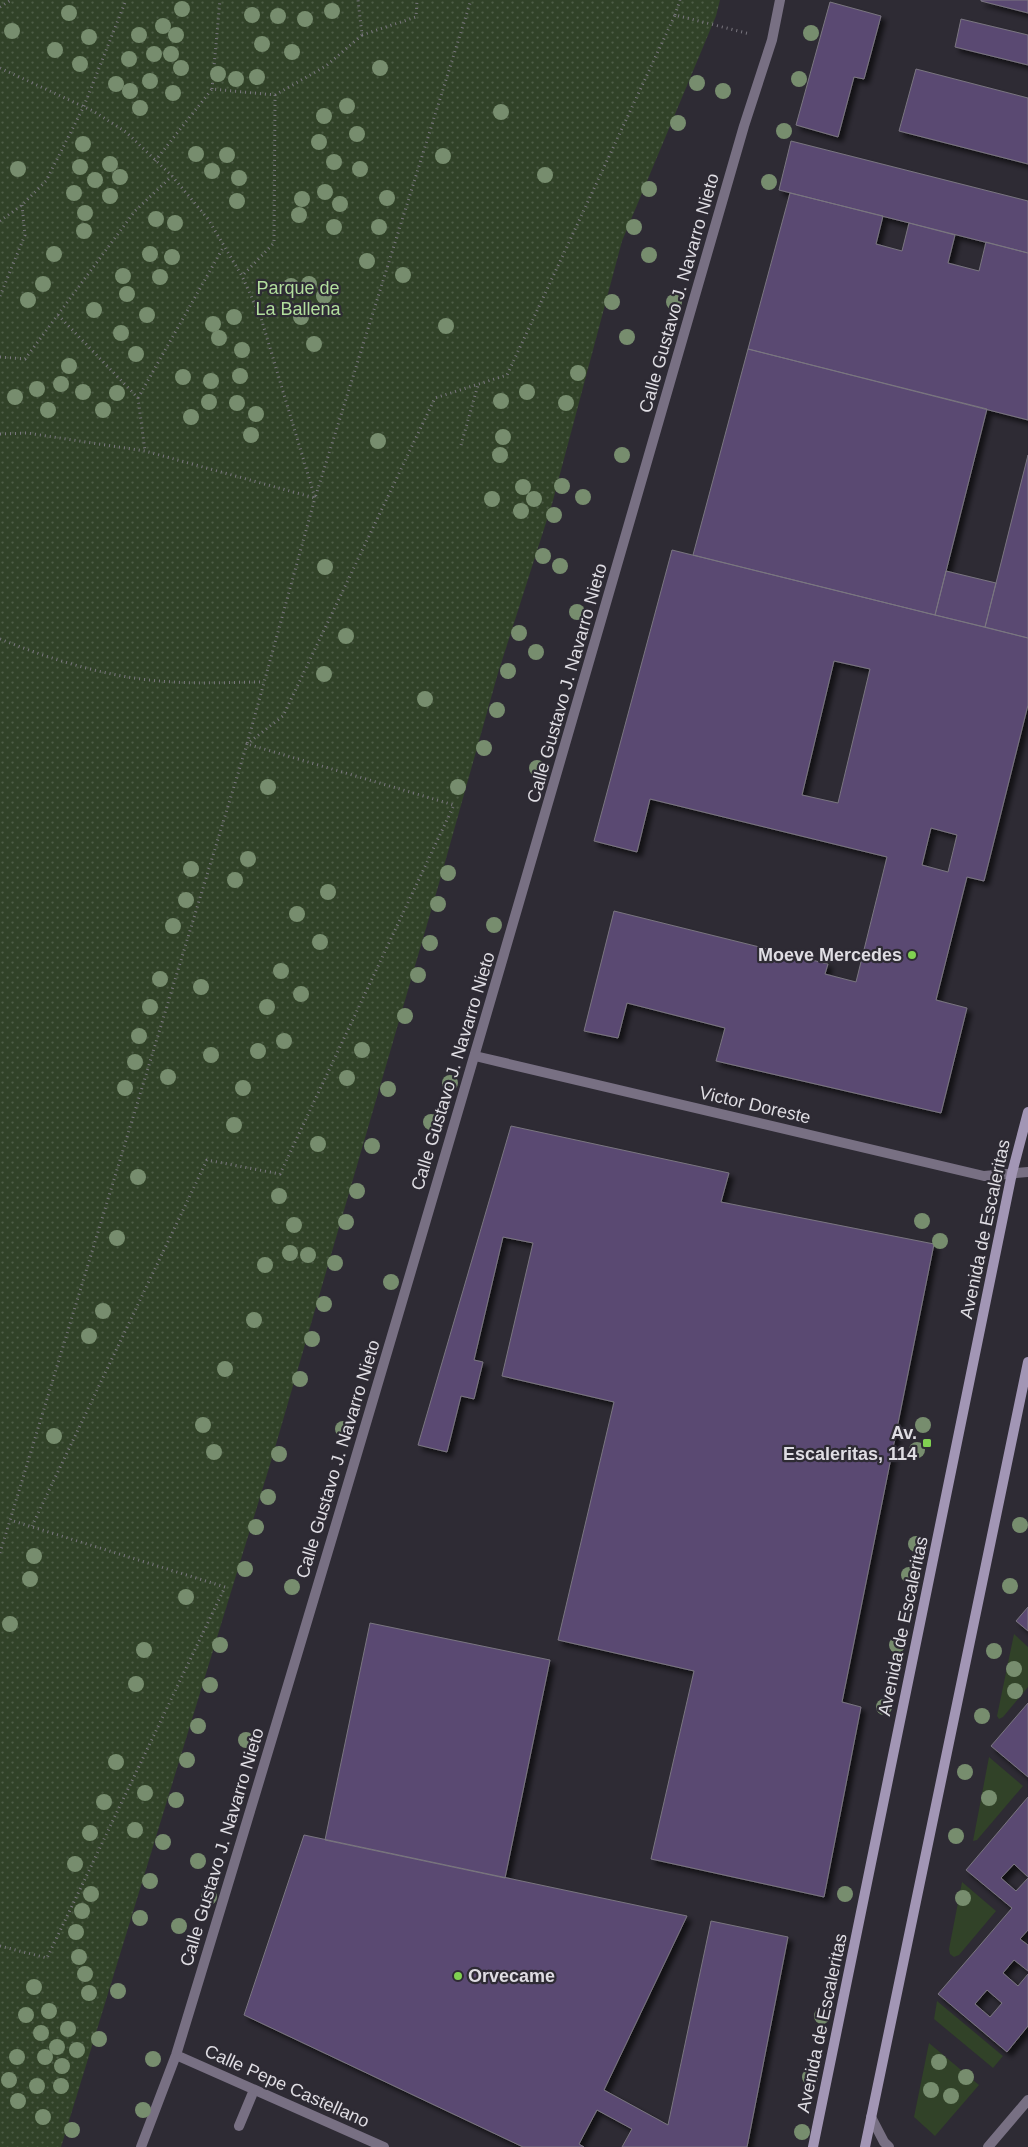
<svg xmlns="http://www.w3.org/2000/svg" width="1028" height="2147" viewBox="0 0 1028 2147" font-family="Arial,sans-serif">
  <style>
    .green { fill: #314228 }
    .park { fill: url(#park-dots) }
    .building { fill: #5a4972; stroke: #7a7680; fill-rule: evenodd; filter: url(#shadow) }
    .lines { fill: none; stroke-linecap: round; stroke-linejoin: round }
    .path { stroke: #79767e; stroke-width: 3; stroke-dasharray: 1 4; stroke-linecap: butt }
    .lane { stroke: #787083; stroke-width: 10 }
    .street { stroke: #787083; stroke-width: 10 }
    .secondary { stroke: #a296b5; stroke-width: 10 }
    .tree { fill: #778d6e }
    .poi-dot { fill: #80d051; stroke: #2e2b34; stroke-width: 2 }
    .labels { text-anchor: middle; stroke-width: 4.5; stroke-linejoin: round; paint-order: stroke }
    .park-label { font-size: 18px; fill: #b2de9d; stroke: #2e2b34 }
    .street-label { font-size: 18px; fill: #dfdde3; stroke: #2e2b34 }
    .poi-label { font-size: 18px; font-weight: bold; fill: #dfdde3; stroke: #2e2b34; text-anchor: end }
  </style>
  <defs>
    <pattern id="park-dots" width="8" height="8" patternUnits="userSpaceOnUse" patternTransform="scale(1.25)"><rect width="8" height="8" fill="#314228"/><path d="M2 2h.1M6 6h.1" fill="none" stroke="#4e5d47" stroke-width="1.8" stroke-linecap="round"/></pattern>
    <filter id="shadow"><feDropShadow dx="4.5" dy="4.5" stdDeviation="2.5" flood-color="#0009"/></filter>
  </defs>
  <rect width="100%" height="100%" fill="#2e2b34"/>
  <path class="green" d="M1014 1634 1028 1647V1687L1003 1717 999 1719 997 1716Z
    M989 1757 1023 1786 977 1840 973 1841Z
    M962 1882 996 1911 959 1955 954 1957 950 1954 949 1949Z
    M937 2001 1003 2056 993 2068 934 2019Z
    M929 2043 979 2085 935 2136 914 2117Z"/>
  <path class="park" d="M0 0H720L716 16 622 241 552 504 498 673 442 873 272 1458 61 2147H0Z"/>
  <path class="building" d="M981 0H1028V13L981 1Z
    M830 2 881 16 864 79 854 77 838 137 796 125Z
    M961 19 1028 35V65L955 47Z
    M916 69 1028 98V164L899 131Z
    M791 141 1028 201V253L779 190Z
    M790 193 883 216 876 244 902 251 909 223 955 235 948 263 979 271 986 242 1028 253V420L748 349Z
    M748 349 987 409 935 615 693 555Z
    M1028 455V638L985 627Z
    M672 550 1028 638V705L984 881 967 877 936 1000 967 1008 941 1113 716 1061 725 1028 627 1003 618 1038 584 1031 614 911 828 964 825 974 856 982 887 857 650 799 637 852 594 841ZM834 661 870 669 838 803 802 795ZM931 828 957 835 948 872 922 865Z
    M946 571 996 583 985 627 935 615Z
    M511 1126 729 1173 721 1202 934 1244 842 1702 861 1707 824 1897 651 1859 694 1671 558 1640 614 1402 502 1376 533 1243 503 1237 474 1360 483 1362 474 1399 461 1396 447 1452 418 1445Z
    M1028 1607V1631L1016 1621Z
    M370 1623 550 1660 505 1878 325 1840Z
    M1028 1703V1777L991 1746Z
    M1028 1797V1877L1014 1864 1001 1878 1016 1891 1028 1878V1930L1020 1939 1028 1945V1971L1014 1960 1003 1973 1018 1986 1028 1974V2026L1007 2052 938 1994 1012 1908 966 1870ZM987 1990 1002 2003 990 2017 975 2004Z
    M304 1835 687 1916 604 2090 668 2125 711 1921 788 1937 747 2147H622L632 2129 597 2110 579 2144 584 2147H523L244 2015Z"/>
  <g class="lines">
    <path class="path" d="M0 7 11 0
      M675 15 680 0
      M362 35 416 17 417 0
      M0 68 93 111 126 132 172 176 208 219 242 276 261 318 315 498 247 744 454 805 280 1174 207 1160 32 1526
      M212 89 220 0
      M275 95 326 66 362 35 358 0
      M155 161 212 89 275 95 274 243 242 276
      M0 221 22 205 46 181 84 106 126 0
      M0 296 25 235 22 205
      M58 315 138 398 145 451
      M0 357 25 359 135 211 172 176
      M138 398 224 246
      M0 434 27 433 145 451 315 498 471 0
      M461 445 478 385
      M0 639C55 661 113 679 173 682 203 684 234 682 264 682
      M0 1553 247 744 283 716 435 398 507 375 675 15 750 34
      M0 1946 47 1958 225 1587 10 1520"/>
    <path class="lane" d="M239 2126 254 2090"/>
    <path class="street" d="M475 1056 984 1176 1028 1172
      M176 2055 384 2147
      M871 2117 884 2142 889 2147
      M141 2147 176 2055C372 1414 558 770 744 126L772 40 780 0
      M988 2147 1028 2100"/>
    <path class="secondary" d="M813 2147 1012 1173 1028 1112
      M865 2147 1028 1362"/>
  </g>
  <g class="tree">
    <circle cx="182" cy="9" r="8"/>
    <circle cx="332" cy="11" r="8"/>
    <circle cx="69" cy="13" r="8"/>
    <circle cx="252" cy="15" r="8"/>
    <circle cx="278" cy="16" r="8"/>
    <circle cx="305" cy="19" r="8"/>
    <circle cx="163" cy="26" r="8"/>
    <circle cx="12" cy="31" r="8"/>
    <circle cx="811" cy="33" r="8"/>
    <circle cx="139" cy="35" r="8"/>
    <circle cx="176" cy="35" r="8"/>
    <circle cx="89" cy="37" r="8"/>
    <circle cx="262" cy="44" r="8"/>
    <circle cx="55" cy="50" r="8"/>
    <circle cx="292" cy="52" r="8"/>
    <circle cx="154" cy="54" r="8"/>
    <circle cx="171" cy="54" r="8"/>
    <circle cx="129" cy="59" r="8"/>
    <circle cx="80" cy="64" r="8"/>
    <circle cx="181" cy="68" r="8"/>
    <circle cx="380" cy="68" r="8"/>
    <circle cx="218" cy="74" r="8"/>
    <circle cx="257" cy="77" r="8"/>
    <circle cx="236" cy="79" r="8"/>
    <circle cx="799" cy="79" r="8"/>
    <circle cx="150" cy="81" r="8"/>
    <circle cx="697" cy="83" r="8"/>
    <circle cx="116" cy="84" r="8"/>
    <circle cx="130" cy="91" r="8"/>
    <circle cx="723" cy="91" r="8"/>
    <circle cx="173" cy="93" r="8"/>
    <circle cx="347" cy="106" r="8"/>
    <circle cx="140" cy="108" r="8"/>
    <circle cx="501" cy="112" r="8"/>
    <circle cx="324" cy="116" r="8"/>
    <circle cx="678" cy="123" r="8"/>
    <circle cx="784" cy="131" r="8"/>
    <circle cx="357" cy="134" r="8"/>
    <circle cx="319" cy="142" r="8"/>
    <circle cx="83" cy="144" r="8"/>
    <circle cx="196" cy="154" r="8"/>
    <circle cx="227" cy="155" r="8"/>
    <circle cx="443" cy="156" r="8"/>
    <circle cx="334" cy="162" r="8"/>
    <circle cx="110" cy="164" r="8"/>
    <circle cx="80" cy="167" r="8"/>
    <circle cx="18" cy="169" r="8"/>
    <circle cx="360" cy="169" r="8"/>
    <circle cx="212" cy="171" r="8"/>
    <circle cx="545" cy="175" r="8"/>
    <circle cx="120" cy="177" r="8"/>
    <circle cx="239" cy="178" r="8"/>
    <circle cx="95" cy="180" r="8"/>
    <circle cx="769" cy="182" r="8"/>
    <circle cx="649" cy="189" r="8"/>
    <circle cx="325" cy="192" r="8"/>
    <circle cx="74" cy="193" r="8"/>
    <circle cx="110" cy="196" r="8"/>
    <circle cx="387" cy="198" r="8"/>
    <circle cx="302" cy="199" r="8"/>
    <circle cx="237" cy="201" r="8"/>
    <circle cx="340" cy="204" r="8"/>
    <circle cx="85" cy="213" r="8"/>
    <circle cx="299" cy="215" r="8"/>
    <circle cx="156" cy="219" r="8"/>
    <circle cx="175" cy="223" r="8"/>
    <circle cx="334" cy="227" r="8"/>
    <circle cx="379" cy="227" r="8"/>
    <circle cx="634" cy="227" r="8"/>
    <circle cx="84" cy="231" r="8"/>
    <circle cx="54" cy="254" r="8"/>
    <circle cx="150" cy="254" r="8"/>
    <circle cx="649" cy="255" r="8"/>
    <circle cx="172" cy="257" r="8"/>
    <circle cx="367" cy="261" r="8"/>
    <circle cx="403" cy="275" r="8"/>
    <circle cx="123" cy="276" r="8"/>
    <circle cx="160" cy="277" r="8"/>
    <circle cx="43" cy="284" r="8"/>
    <circle cx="309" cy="284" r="8"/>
    <circle cx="291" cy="286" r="8"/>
    <circle cx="127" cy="294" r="8"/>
    <circle cx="324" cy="296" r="8"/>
    <circle cx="28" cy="300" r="8"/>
    <circle cx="612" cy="302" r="8"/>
    <circle cx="674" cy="302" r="8"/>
    <circle cx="94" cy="310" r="8"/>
    <circle cx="147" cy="315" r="8"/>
    <circle cx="234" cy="317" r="8"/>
    <circle cx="301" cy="317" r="8"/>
    <circle cx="213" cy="324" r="8"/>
    <circle cx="446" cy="326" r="8"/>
    <circle cx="121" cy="333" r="8"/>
    <circle cx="627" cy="337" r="8"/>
    <circle cx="219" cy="338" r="8"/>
    <circle cx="314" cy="344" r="8"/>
    <circle cx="242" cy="350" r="8"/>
    <circle cx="136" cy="354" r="8"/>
    <circle cx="69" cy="366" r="8"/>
    <circle cx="578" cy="373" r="8"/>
    <circle cx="240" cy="376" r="8"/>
    <circle cx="183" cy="377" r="8"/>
    <circle cx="211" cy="381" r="8"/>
    <circle cx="61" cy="384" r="8"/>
    <circle cx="37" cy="389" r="8"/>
    <circle cx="83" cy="392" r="8"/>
    <circle cx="527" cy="392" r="8"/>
    <circle cx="117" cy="393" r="8"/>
    <circle cx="15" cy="397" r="8"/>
    <circle cx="501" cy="401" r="8"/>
    <circle cx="209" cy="402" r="8"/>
    <circle cx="237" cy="403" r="8"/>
    <circle cx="566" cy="403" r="8"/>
    <circle cx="48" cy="410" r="8"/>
    <circle cx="103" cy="410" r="8"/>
    <circle cx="256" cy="414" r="8"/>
    <circle cx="191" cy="417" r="8"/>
    <circle cx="251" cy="435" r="8"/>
    <circle cx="503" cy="437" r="8"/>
    <circle cx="378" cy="441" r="8"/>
    <circle cx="500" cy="455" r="8"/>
    <circle cx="622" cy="455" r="8"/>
    <circle cx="562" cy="486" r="8"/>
    <circle cx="523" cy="487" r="8"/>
    <circle cx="583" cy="497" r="8"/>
    <circle cx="492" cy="499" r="8"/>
    <circle cx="534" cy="499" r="8"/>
    <circle cx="521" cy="511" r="8"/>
    <circle cx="554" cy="515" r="8"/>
    <circle cx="543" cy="556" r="8"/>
    <circle cx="560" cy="566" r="8"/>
    <circle cx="325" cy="567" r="8"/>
    <circle cx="577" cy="612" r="8"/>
    <circle cx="519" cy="633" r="8"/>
    <circle cx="346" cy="636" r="8"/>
    <circle cx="536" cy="652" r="8"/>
    <circle cx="508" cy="671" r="8"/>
    <circle cx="324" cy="674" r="8"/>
    <circle cx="425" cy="699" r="8"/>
    <circle cx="497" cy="710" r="8"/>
    <circle cx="484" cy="748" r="8"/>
    <circle cx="537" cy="768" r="8"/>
    <circle cx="268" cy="787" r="8"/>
    <circle cx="458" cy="787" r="8"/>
    <circle cx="248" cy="859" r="8"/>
    <circle cx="191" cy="869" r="8"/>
    <circle cx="448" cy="873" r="8"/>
    <circle cx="235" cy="880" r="8"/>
    <circle cx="328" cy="892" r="8"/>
    <circle cx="186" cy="900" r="8"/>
    <circle cx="438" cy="904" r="8"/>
    <circle cx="297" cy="914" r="8"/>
    <circle cx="494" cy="925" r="8"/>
    <circle cx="173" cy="926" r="8"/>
    <circle cx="320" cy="942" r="8"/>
    <circle cx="430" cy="943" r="8"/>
    <circle cx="281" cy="971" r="8"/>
    <circle cx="418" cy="975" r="8"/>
    <circle cx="160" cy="979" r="8"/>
    <circle cx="201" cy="987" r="8"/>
    <circle cx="301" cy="994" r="8"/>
    <circle cx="150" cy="1007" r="8"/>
    <circle cx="267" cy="1007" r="8"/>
    <circle cx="405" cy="1016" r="8"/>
    <circle cx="139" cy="1036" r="8"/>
    <circle cx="284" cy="1041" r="8"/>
    <circle cx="362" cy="1050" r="8"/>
    <circle cx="258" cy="1051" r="8"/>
    <circle cx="211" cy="1055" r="8"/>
    <circle cx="135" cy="1062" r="8"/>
    <circle cx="168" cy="1077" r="8"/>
    <circle cx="347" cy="1078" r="8"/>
    <circle cx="450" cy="1083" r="8"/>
    <circle cx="125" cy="1088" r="8"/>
    <circle cx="243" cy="1088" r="8"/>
    <circle cx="388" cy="1089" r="8"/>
    <circle cx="431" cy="1122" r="8"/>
    <circle cx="234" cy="1125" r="8"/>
    <circle cx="318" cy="1144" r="8"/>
    <circle cx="372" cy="1146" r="8"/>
    <circle cx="138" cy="1177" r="8"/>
    <circle cx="357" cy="1191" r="8"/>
    <circle cx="279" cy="1196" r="8"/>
    <circle cx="922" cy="1221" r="8"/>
    <circle cx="346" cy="1222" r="8"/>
    <circle cx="294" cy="1225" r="8"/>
    <circle cx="117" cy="1238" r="8"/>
    <circle cx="940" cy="1241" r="8"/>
    <circle cx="290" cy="1253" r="8"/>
    <circle cx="308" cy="1255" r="8"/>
    <circle cx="335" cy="1263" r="8"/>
    <circle cx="265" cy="1265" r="8"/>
    <circle cx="391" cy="1282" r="8"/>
    <circle cx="324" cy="1304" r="8"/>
    <circle cx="103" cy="1311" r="8"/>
    <circle cx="254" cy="1320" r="8"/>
    <circle cx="89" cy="1336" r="8"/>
    <circle cx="312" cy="1339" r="8"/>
    <circle cx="225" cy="1369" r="8"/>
    <circle cx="300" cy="1379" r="8"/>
    <circle cx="203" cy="1425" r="8"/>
    <circle cx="923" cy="1425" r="8"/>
    <circle cx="343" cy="1429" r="8"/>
    <circle cx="54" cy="1436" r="8"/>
    <circle cx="917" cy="1450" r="8"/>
    <circle cx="214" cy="1452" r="8"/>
    <circle cx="279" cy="1454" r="8"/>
    <circle cx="268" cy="1497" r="8"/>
    <circle cx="1020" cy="1525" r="8"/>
    <circle cx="256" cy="1527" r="8"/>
    <circle cx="916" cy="1544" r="8"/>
    <circle cx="34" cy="1556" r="8"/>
    <circle cx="245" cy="1569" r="8"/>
    <circle cx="909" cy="1575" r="8"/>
    <circle cx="30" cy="1579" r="8"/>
    <circle cx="1010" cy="1586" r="8"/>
    <circle cx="292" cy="1587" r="8"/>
    <circle cx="186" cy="1597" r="8"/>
    <circle cx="10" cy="1624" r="8"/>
    <circle cx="220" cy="1645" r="8"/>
    <circle cx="897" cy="1645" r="8"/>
    <circle cx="144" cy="1650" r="8"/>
    <circle cx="994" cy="1651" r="8"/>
    <circle cx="1014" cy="1669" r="8"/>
    <circle cx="136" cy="1684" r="8"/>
    <circle cx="210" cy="1685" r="8"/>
    <circle cx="1015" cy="1691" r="8"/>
    <circle cx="884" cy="1707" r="8"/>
    <circle cx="982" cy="1716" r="8"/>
    <circle cx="198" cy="1726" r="8"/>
    <circle cx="246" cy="1740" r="8"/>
    <circle cx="187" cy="1760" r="8"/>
    <circle cx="116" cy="1762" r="8"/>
    <circle cx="965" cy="1772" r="8"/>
    <circle cx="145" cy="1793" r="8"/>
    <circle cx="989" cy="1798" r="8"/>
    <circle cx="176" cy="1800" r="8"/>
    <circle cx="104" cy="1802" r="8"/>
    <circle cx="135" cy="1830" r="8"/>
    <circle cx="90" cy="1833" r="8"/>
    <circle cx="956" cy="1836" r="8"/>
    <circle cx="163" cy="1842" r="8"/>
    <circle cx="198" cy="1861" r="8"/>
    <circle cx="75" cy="1864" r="8"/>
    <circle cx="150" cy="1881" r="8"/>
    <circle cx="91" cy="1894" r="8"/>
    <circle cx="845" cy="1894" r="8"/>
    <circle cx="209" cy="1897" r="8"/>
    <circle cx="963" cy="1898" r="8"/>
    <circle cx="82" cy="1911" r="8"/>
    <circle cx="140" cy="1918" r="8"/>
    <circle cx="179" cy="1926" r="8"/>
    <circle cx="76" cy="1932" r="8"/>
    <circle cx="79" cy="1957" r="8"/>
    <circle cx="85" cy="1974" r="8"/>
    <circle cx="34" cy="1987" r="8"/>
    <circle cx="118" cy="1991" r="8"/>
    <circle cx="89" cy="1993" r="8"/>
    <circle cx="49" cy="2011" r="8"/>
    <circle cx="26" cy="2015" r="8"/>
    <circle cx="822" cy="2016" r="8"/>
    <circle cx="68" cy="2029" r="8"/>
    <circle cx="41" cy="2033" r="8"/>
    <circle cx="99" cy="2039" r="8"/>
    <circle cx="57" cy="2047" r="8"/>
    <circle cx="77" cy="2050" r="8"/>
    <circle cx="17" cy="2057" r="8"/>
    <circle cx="45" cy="2057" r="8"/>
    <circle cx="153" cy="2059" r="8"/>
    <circle cx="939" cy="2062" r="8"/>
    <circle cx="62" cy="2066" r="8"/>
    <circle cx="810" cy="2077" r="8"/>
    <circle cx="966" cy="2077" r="8"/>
    <circle cx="9" cy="2080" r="8"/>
    <circle cx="37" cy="2086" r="8"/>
    <circle cx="61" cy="2086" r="8"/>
    <circle cx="931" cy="2090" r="8"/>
    <circle cx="951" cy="2096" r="8"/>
    <circle cx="18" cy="2101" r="8"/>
    <circle cx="143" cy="2110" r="8"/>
    <circle cx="43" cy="2117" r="8"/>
    <circle cx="72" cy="2130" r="8"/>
    <circle cx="802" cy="2132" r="8"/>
  </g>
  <g class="poi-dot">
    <circle cx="912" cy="955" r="5"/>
    <rect x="922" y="1438" width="10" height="10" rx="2.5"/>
    <circle cx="458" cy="1976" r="5"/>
  </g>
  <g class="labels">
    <g class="park-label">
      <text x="298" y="294">Parque de<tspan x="298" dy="21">La Ballena</tspan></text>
    </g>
    <g class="street-label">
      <text transform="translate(679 293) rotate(-74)" y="6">Calle Gustavo J. Navarro Nieto</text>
      <text transform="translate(567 683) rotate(-74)" y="6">Calle Gustavo J. Navarro Nieto</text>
      <text transform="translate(453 1071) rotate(-73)" y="6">Calle Gustavo J. Navarro Nieto</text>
      <text transform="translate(755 1105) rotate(13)" y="6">Victor Doreste</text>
      <text transform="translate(985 1229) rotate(-78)" y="6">Avenida de Escaleritas</text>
      <text transform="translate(338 1459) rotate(-73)" y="6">Calle Gustavo J. Navarro Nieto</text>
      <text transform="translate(903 1626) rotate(-78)" y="6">Avenida de Escaleritas</text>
      <text transform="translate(222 1847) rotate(-73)" y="6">Calle Gustavo J. Navarro Nieto</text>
      <text transform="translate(822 2023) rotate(-78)" y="6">Avenida de Escaleritas</text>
      <text transform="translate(287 2086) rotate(24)" y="6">Calle Pepe Castellano</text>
    </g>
    <g class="poi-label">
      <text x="902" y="961">Moeve Mercedes</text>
      <text x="917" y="1439">Av.<tspan x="917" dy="21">Escaleritas, 114</tspan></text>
      <text x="468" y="1982" text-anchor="start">Orvecame</text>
    </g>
  </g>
</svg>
